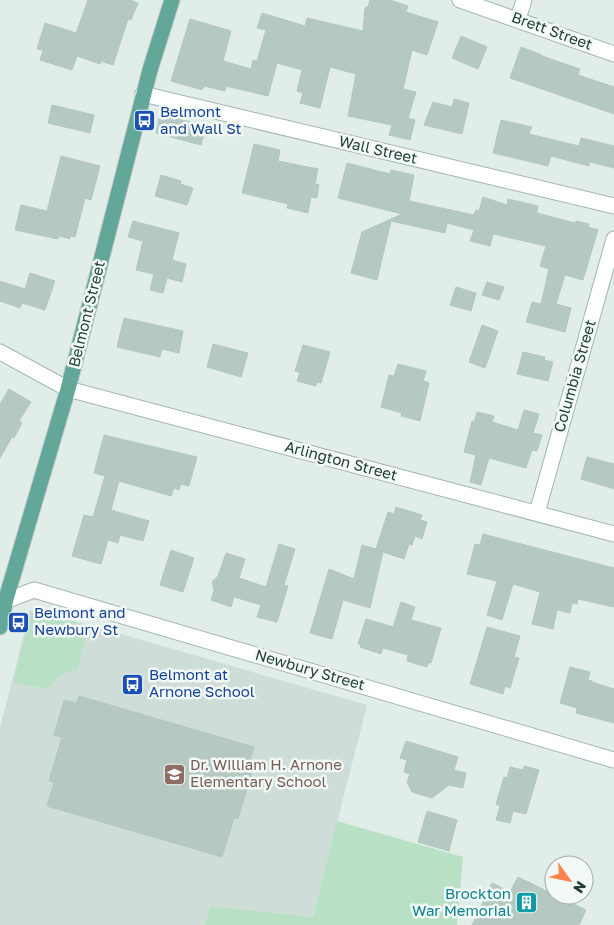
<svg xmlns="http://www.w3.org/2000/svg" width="614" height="925" viewBox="0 0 614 925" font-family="'Golos Text',sans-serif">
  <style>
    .built { fill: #cfddd8 }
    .green { fill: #b8e0c5 }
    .building { fill: #b6c8c2; stroke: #b3c7c0 }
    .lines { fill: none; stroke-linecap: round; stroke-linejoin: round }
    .minor-casing { stroke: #a3b6b0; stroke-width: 17 }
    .major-casing { stroke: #c1cac8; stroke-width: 17 }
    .minor { stroke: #fff; stroke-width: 15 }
    .major { stroke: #62a798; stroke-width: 15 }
    .labels { text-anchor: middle; stroke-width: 5; stroke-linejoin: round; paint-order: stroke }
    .street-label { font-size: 15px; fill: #204039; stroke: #f2f9f6 }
    .transit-label { font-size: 15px; fill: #164399; stroke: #f2f9f6; text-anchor: start }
    .education-label { font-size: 15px; fill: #785e54; stroke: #f2f9f6; text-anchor: start }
    .culture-label { font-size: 15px; fill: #0d838f; stroke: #f2f9f6; text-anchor: end }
  </style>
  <rect width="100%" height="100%" fill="#e1ede8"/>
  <path class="built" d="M30 610 86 624 367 705 313 917 210 906 205 925H0V728Z"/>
  <path class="green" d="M37 611C49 614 84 619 85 634 86 642 79 661 77 670 61 671 58 680 47 689L13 682 31 614Z
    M337 821 463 857 457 925H205L210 906 313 917Z"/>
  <path class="building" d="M88 0H130L138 3 131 20 128 19 113 65 101 61 100 64 77 56 72 70 40 60 43 50 37 49 45 23 76 33Z
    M370 0H390L408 6 406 12 438 22 427 55 412 50 403 89 416 92 408 118 415 120 410 140 389 135 392 125 348 116 356 74 330 67 320 108 300 103 303 93 297 91 302 70 277 63 268 96 226 86 225 91 204 86 202 90 171 81 190 19 231 31 223 61 251 69 253 60 257 61 266 30 257 28 262 13 305 26 307 18 363 31 365 8 368 6Z
    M461 36 487 47 478 69 452 58Z
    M521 47 542 55V56L580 69 578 75 614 87V114L510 78Z
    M454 99 469 103 462 134 424 125 433 102 452 107Z
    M52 105 94 115 90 133 48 123Z
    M160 114 206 126 201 145 156 133Z
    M501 120 532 127 529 134 579 146 581 138 614 146V168L590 162 589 166 551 156 548 166 493 153Z
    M254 144 280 150 278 161 318 169 315 184 319 185 317 198 311 197 308 213 287 208 288 204 242 193Z
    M61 156 100 166 91 200 85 198 75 237 70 236V239L59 236 58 239 15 230 21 205 47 211Z
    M347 163 390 174 391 170 414 175 409 201 474 215 476 210 479 211 483 197 507 205 508 199 538 206 537 213 575 223 576 221 589 224 588 227 598 230 583 280 565 275 556 304 571 308 565 332 526 322 532 302 541 304 549 269 540 266 546 246 493 234 490 246 470 241 474 230 447 223 445 233 391 221 377 280 351 273 362 232 402 214 338 198Z
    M161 175 181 181 180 184 193 188 187 205 155 196Z
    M133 221 179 233 172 260 186 264 182 282 167 278 163 293 150 290 154 274 136 270 143 241 128 237Z
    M30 273 55 281 45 310 22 303 20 308 0 301V281L25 289Z
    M487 282 504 287 499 300 482 295Z
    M456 287 476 293 471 311 450 305Z
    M124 318 183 331 179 353 162 349 160 357 117 347Z
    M482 325 498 331 485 368 469 362Z
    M213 344 248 353 241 377 207 367Z
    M303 345 330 352 321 383 317 382 316 386 297 381 300 373 295 371Z
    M523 352 545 357 544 360 553 362 548 381 517 374Z
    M398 364 426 371 423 381 429 383 420 421 401 416 402 413 381 407 389 375 394 376Z
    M9 389 31 402 19 421 22 423 14 438 12 437 0 458V404Z
    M524 410 539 414 533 433 542 435 537 451 532 450 526 468 489 458 481 485 470 482 476 455 464 452 472 421 474 422 477 412 494 416 492 422 518 430Z
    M104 435 197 457 189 486 181 484 179 490 174 488 171 496 119 481 111 510 149 521 143 541 120 535 118 543 108 540 101 564 72 556 84 515 93 517 105 476 94 473Z
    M587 457 614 464V489L581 479Z
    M396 507 422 515 420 520 427 522 422 539 415 536 412 545 409 544 404 559 383 552 370 608 343 600 332 639 310 633 329 569 354 579 362 545 376 549 388 512 394 514Z
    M483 534 614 568V607L578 599 577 604 572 603 570 613 557 610 553 629 532 624 540 592 513 584 502 620 487 615 497 581 467 574 475 544 480 545Z
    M279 544 295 549 284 585 288 586 277 622 257 617 261 605 234 597 231 607 211 600 214 590 212 582 218 576 226 553 245 559 239 578 266 587Z
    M171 550 194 558 183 592 160 585Z
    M401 602 415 607 411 620 441 628 431 663 429 662 427 667 407 661 408 655 383 648 381 654 360 647 361 645 358 644 366 619 393 627Z
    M487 627 520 636 514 657 519 658 510 688 505 686 503 694 470 684Z
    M570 667 590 672 588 680 592 681V682L614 689V723L576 713 577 708 560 703Z
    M79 696 254 747 247 770 252 772 238 819 234 818 222 857 47 806 54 783 49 781 62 737 54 735 64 700 77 703Z
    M406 741 458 757 454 770 466 773 463 788 449 785 432 798 412 792 407 782 410 774 404 772 407 760 400 758Z
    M524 766 539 770 526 814 513 811 510 823 496 820 500 806 496 804 504 777 507 778 510 767 523 770Z
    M427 811 457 820 449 851 418 842Z
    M518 877 586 910 579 925H472L492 883 510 892Z"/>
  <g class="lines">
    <defs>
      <path id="minor" d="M460 0 614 54
        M518 19 524 0
        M143 94 614 206
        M0 352 68 389 614 534
        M537 513 614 239
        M0 603 34 590 614 760"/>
      <path id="major" d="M0 627 6 599 68 389 150 70 172 0"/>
    </defs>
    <use href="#minor" class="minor-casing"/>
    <use href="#major" class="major-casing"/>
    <use href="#minor" class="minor"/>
    <use href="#major" class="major"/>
  </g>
  <defs>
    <symbol id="bus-square" viewBox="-11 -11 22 22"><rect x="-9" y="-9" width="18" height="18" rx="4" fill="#1a4fb4" stroke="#f2f9f6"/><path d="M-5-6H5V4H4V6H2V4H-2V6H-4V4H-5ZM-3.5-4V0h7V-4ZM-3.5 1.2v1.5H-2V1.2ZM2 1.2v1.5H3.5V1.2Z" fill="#fff"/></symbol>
    <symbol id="school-square" viewBox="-11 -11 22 22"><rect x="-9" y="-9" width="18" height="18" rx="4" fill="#8d6e63" stroke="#f2f9f6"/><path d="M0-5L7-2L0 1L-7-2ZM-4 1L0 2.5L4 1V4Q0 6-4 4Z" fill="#fff"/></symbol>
    <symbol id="building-square" viewBox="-11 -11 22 22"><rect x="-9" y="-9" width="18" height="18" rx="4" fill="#0f9aa8" stroke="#f2f9f6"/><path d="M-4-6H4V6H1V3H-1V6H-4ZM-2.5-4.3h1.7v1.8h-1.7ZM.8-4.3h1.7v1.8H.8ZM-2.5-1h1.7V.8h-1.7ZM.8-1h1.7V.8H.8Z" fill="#fff"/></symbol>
  </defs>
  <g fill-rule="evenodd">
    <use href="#bus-square" x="132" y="108" width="25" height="25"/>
    <use href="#bus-square" x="6" y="610" width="25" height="25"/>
    <use href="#bus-square" x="120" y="672" width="25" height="25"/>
    <use href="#school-square" x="162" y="762" width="25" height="25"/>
    <use href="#building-square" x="514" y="890" width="25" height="25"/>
  </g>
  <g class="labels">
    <g class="street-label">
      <text transform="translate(552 31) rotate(20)" y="5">Brett Street</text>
      <text transform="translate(378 150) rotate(13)" y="5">Wall Street</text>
      <text transform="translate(87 314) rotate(-76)" y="5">Belmont Street</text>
      <text transform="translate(575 376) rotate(-74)" y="5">Columbia Street</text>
      <text transform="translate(341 461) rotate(15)" y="5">Arlington Street</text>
      <text transform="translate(310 670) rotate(16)" y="5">Newbury Street</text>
    </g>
    <g class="transit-label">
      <text x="160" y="117">Belmont<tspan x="160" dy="17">and Wall St</tspan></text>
      <text x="34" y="618">Belmont and<tspan x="34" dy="17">Newbury St</tspan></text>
      <text x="149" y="680">Belmont at<tspan x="149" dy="17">Arnone School</tspan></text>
    </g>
    <g class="education-label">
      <text x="190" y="770">Dr. William H. Arnone<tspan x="190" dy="17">Elementary School</tspan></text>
    </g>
    <g class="culture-label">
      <text x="511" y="899">Brockton<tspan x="511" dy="17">War Memorial</tspan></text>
    </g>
  </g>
  <g transform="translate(569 880) rotate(123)"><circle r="24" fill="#f2f9f6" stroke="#9eafaa"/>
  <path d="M0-4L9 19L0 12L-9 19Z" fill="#fe824e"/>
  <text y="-8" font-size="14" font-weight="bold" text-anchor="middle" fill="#204039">N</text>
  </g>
</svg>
